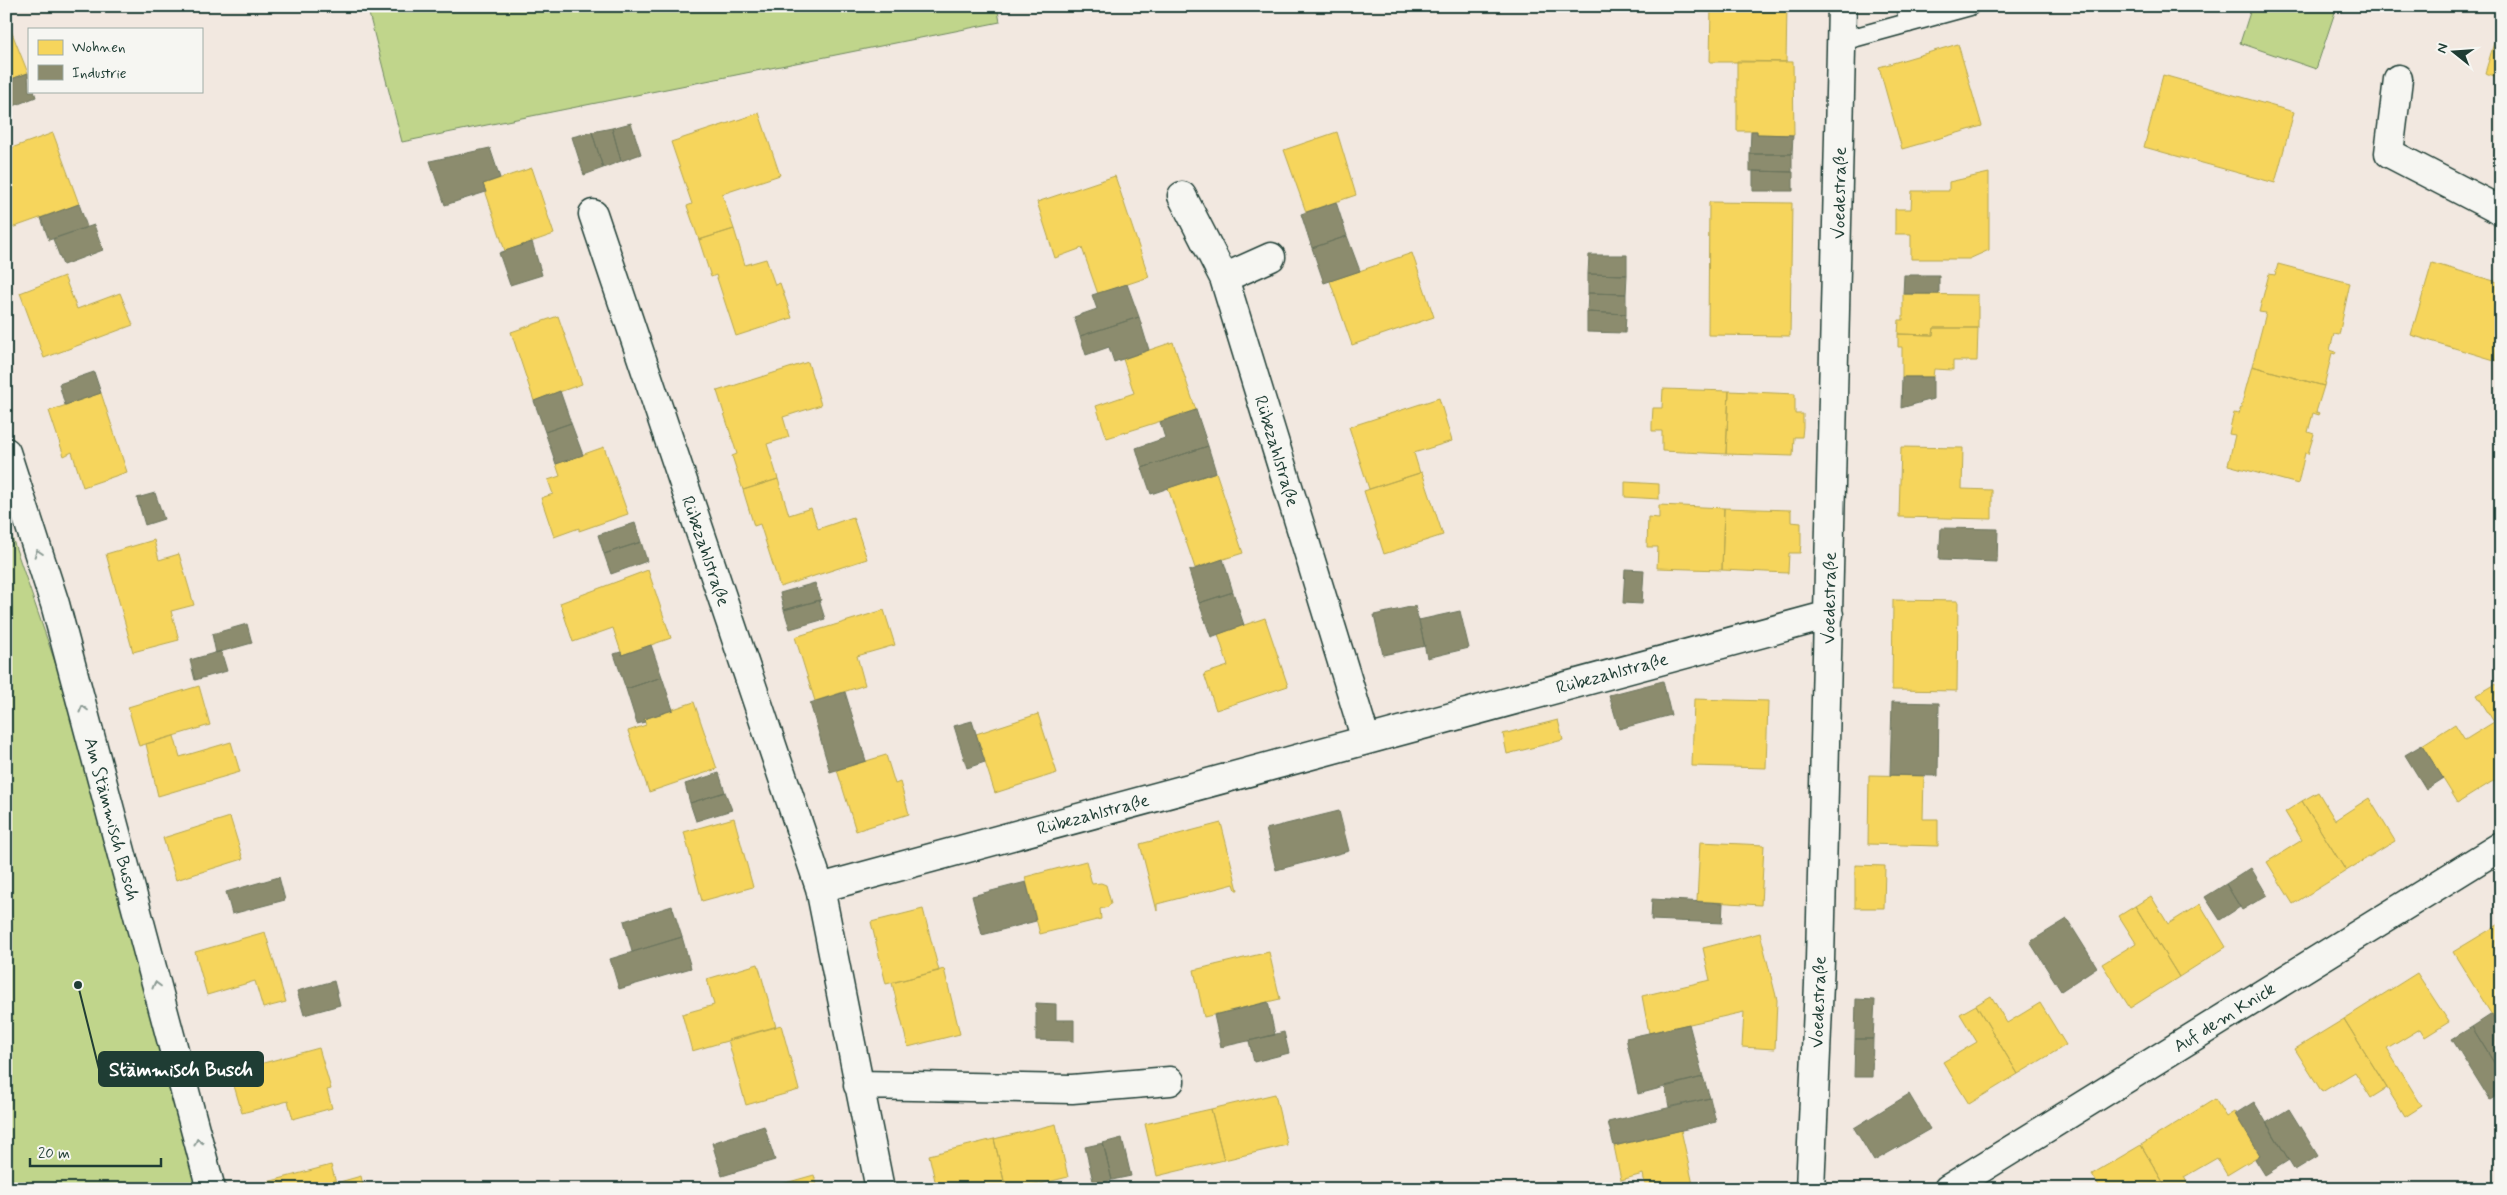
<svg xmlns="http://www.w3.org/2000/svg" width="2507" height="1195" viewBox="0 0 2507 1195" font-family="Mynerve,sans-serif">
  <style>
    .green { fill: #c0d58b; stroke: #708960 }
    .homes { fill: #f6d55c; stroke: #b6a750 }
    .industry { fill: #8c8c6e; stroke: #6b745d }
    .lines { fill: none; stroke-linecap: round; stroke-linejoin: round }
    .lane-casing { stroke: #1f3d34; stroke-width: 21 }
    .street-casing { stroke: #1f3d34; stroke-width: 31 }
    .lane { stroke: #f6f6f2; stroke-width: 18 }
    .street { stroke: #f6f6f2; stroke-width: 28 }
    .oneway { stroke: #8a9a93 }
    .labels { text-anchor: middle; stroke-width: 5; stroke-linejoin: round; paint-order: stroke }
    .street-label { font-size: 18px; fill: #1f3d34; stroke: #f6f6f2 }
    .leader { fill: none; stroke: #1f3d34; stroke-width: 2 }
    .callout-dot { fill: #1f3d34; stroke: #f6f6f2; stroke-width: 2 }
    .callout { fill: #1f3d34; stroke: #1f3d34; stroke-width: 2 }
    .callout-label { font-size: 19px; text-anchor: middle; font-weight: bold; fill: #fff }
  </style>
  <rect width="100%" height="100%" fill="#f2e8e0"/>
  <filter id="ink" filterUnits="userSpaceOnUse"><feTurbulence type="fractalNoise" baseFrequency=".02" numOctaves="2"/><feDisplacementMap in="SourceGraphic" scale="10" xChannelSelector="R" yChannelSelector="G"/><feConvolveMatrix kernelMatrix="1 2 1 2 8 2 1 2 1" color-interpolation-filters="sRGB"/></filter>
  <g filter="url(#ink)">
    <path class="green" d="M367 6H997L1000 22 402 142Z
      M2252 6H2337L2316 69 2240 43Z
      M6 520 96 781 204 1189H6Z"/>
    <path class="homes" d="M1711 6H1787L1786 62H1710Z
      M6 18 28 73 6 81Z
      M2501 20V78L2485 73Z
      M1958 44 1982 126 1902 149 1879 67Z
      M1737 61 1793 62 1794 135 1757 134V131H1737Z
      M2163 75 2294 112 2275 183 2144 147Z
      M759 113 780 175 722 194 734 229 699 240 687 206 692 204 671 142Z
      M1337 132 1356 195 1306 212 1284 150Z
      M53 133 79 204 6 230V150Z
      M532 168 554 234 505 251 483 184Z
      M1989 173V250L1969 259H1911V234H1895V209H1911L1912 191H1949V182Z
      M1115 176 1149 277 1098 294 1082 248 1055 258 1037 202Z
      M1709 202 1792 203 1790 336 1708 335Z
      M734 229 745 265 766 259 775 285 780 283 792 318 736 336 716 275 711 277 699 240Z
      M1412 253 1434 317 1352 345 1330 281Z
      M2432 263 2501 283V362L2411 335Z
      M2278 264 2350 283 2339 335 2334 334 2330 350 2336 352 2335 354 2332 353 2324 386 2252 366 2266 313 2259 312 2269 274 2275 275Z
      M64 276 77 309 120 293 133 325 44 358 20 293Z
      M1903 294 1978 295V328H1934L1933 335 1898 334 1899 320H1903Z
      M558 316 582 384 534 401 511 332Z
      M1934 328H1978L1977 361H1953V370L1934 369 1933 377H1902V347H1898V334L1933 335Z
      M1173 342 1196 410 1107 438 1096 406 1134 393 1123 359Z
      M808 362 821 405 783 417 789 437 767 444 778 479 743 490 732 456 737 454 717 391Z
      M2252 366 2324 386 2316 412 2320 413 2319 415 2313 413 2308 432 2314 434 2308 454 2305 453 2298 484 2228 465 2235 435 2229 434 2231 424 2234 413 2239 414Z
      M1663 389 1729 391 1726 454 1662 451V431H1652V424L1653 408H1662Z
      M1729 391 1795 394V414H1803V427L1802 437H1794L1793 456 1726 454Z
      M101 393 127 472 83 487 72 452 64 456 49 411Z
      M1439 398 1452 441 1414 453 1420 473 1369 489 1349 427Z
      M604 447 628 514 579 531V528L554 537 541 498 553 494 548 480 560 476 556 464Z
      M1901 447 1963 448 1962 489 1992 490V519L1899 517Z
      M1216 472 1243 553 1195 568 1168 488Z
      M1422 472 1443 535 1384 554 1364 491Z
      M778 479 789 515 811 508 818 529 853 517 867 559 780 587 760 524 754 526 743 490Z
      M1625 482 1659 484V499L1625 497Z
      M1659 505 1724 508 1722 570 1657 568 1658 547H1647L1648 517 1659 518Z
      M1724 508 1791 510V522L1801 523V544L1800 553H1789L1788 573 1722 570Z
      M154 540 159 560 179 554 194 605 171 611 179 640 133 652 106 554Z
      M648 570 671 638 622 655 613 628 573 642 560 603Z
      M1893 600 1958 601 1957 691 1892 690Z
      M884 610 895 645 857 656 865 685 815 701 795 637Z
      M1265 618 1288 686 1216 710 1204 674 1228 666 1218 634Z
      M2496 684 2501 692V776L2458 803 2422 745 2455 724 2465 740 2494 722 2477 695Z
      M199 686 210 725 139 746 128 707Z
      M1694 699 1768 701 1766 768 1692 766Z
      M694 702 717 769 649 792 628 731 646 725 644 719Z
      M1038 714 1057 773 995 793 976 734Z
      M1558 720 1563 740 1507 754 1503 734Z
      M174 736 180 757 231 742 240 772 158 796 146 744Z
      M886 755 895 784 900 782 909 814 856 831 837 770Z
      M1869 775 1924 776 1923 819H1938V846L1868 844Z
      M2318 792 2335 820 2369 798 2395 841 2346 871 2302 801Z
      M2302 801 2346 871 2293 904 2267 862 2302 840 2285 812Z
      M230 817 243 859 176 880 163 838Z
      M734 818 753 887 702 901 684 832Z
      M1221 823 1238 890H1236L1234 884 1157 904V911L1140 844Z
      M1700 842 1764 845 1761 905 1697 901Z
      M1086 861 1092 884 1101 883 1106 885 1111 903 1108 907 1100 909 1101 919 1040 934 1025 877Z
      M1855 865 1885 866 1884 908H1855Z
      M2151 896 2168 924 2200 904 2226 947 2179 977 2135 906Z
      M2135 906 2179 977 2130 1008 2102 964 2136 943 2119 916Z
      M923 909 939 971 886 984 871 922Z
      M2501 923V1016L2495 1020 2453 952Z
      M265 932 286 1002 263 1008 255 981 207 995 195 952Z
      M1760 933 1777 1000 1775 1049 1742 1047 1744 1012 1649 1033 1642 996 1710 980 1703 948Z
      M1269 952 1280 999 1204 1017 1194 970Z
      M758 964 776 1027 692 1051 682 1014 714 1005 707 979Z
      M944 969 960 1034 908 1047 892 983Z
      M2417 973 2449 1022 2425 1037 2420 1029 2387 1049 2422 1106 2405 1117 2344 1019Z
      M1991 996 2007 1023 2040 1003 2066 1045 2018 1074 1976 1005Z
      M1976 1005 2018 1074 1969 1104 1943 1062 1977 1042 1960 1014Z
      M2344 1019 2387 1088 2371 1098 2355 1072 2322 1092 2295 1049Z
      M781 1025 799 1090 746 1105 728 1040Z
      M319 1048 331 1089 327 1090 332 1108 293 1119 288 1101 242 1113 230 1072Z
      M1275 1094 1287 1145 1224 1160 1211 1109Z
      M2215 1099 2226 1117 2234 1112 2260 1155 2227 1175 2217 1158 2184 1177 2191 1189H2167L2141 1145Z
      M1211 1109 1224 1160 1157 1176 1145 1124Z
      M1056 1124 1068 1177 1020 1189H1006L994 1139Z
      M1681 1130 1694 1189H1646L1643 1174 1621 1180 1614 1146Z
      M994 1139 1006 1189H937L929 1155Z
      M2141 1145 2167 1189H2101L2092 1174Z
      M331 1165 336 1183 361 1176 364 1189H262L260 1184Z
      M814 1175 818 1189H764Z"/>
    <path class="industry" d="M28 73 29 91H34L36 97 6 109V81Z
      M631 123 641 154 621 161 612 128Z
      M612 128 621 161 603 168 592 132Z
      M1751 131H1757V134L1793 135 1792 154H1750Z
      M592 132 603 168 584 175 572 137Z
      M490 148 500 178 483 184 486 192 445 205 430 161Z
      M1750 154H1792V172L1750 171Z
      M1753 171 1793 172V191H1753Z
      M1336 202 1347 236 1312 248 1301 214Z
      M79 204 87 227 49 240 41 218Z
      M94 225 103 250 63 265 53 239Z
      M1347 236 1360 271 1324 283 1312 248Z
      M532 242 542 275 510 285 499 253Z
      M1589 255H1627V275L1588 274Z
      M1588 274 1627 275 1626 294 1588 293Z
      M1904 275H1939V294H1903Z
      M1127 284 1139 317 1080 336 1074 317 1097 309 1092 295Z
      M1588 293 1626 294V314L1587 312Z
      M1587 312 1626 314 1625 333 1587 332Z
      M1139 317 1149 350 1114 362 1109 347 1086 355 1080 336Z
      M94 372 101 393 65 405 59 384Z
      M1902 377H1933V399L1901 408Z
      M560 391 571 423 545 432 534 401Z
      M1196 410 1208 446 1142 468 1136 448 1165 438 1160 422Z
      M571 423 583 455 556 464 545 432Z
      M1208 446 1216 472 1151 494 1142 468Z
      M155 493 164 519 145 525 137 498Z
      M635 523 641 542 604 554 598 535Z
      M1941 528 1998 529 1997 562 1939 560Z
      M641 542 647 561 611 574 604 554Z
      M1223 559 1233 592 1199 603 1189 571Z
      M1625 569 1644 570 1642 604 1623 603Z
      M815 583 821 600 784 610 780 593Z
      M1233 592 1244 625 1211 637 1199 603Z
      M819 600 825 619 790 629 784 610Z
      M1415 606 1425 646 1383 655 1374 615Z
      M1460 611 1469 648 1427 658 1419 620Z
      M247 624 252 643 216 653 212 634Z
      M651 645 662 677 626 689 614 654 621 652 622 655Z
      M221 651 227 671 195 680 190 660Z
      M662 677 673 710 644 719 645 722 637 724 626 689Z
      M1663 681 1671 715 1619 729 1609 695Z
      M845 692 866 761 830 772 810 703Z
      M1892 702 1939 703 1938 776 1890 775Z
      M972 721 985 762 967 768 954 726Z
      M2422 745 2443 778 2426 789 2405 755Z
      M719 773 725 792 690 803 685 784Z
      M725 792 732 810 696 821 690 803Z
      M1339 811 1349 851 1276 870 1266 829Z
      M2251 868 2267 895 2242 910 2226 884Z
      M279 877 285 900 232 914 226 892Z
      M1026 882 1036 921 982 935 972 896Z
      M2226 884 2240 907 2220 920 2205 897Z
      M1652 899 1723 903 1722 923 1651 920Z
      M672 906 682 937 632 952 624 921Z
      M2067 919 2097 967 2061 991 2030 942Z
      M682 937 691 968 619 989 610 959Z
      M334 981 340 1005 304 1015 297 991Z
      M1856 999 1875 1000 1873 1039H1855Z
      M1268 1002 1275 1035 1221 1047 1214 1015Z
      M1036 1003 1056 1004V1020H1074V1041L1036 1040Z
      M2492 1014 2501 1029V1074L2472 1027Z
      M1689 1024 1703 1077 1638 1094 1626 1038Z
      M2472 1027 2501 1074V1093L2490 1100 2452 1039Z
      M1284 1032 1289 1053 1254 1062 1249 1041Z
      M1855 1039H1873L1872 1077H1854Z
      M1703 1077 1710 1098 1669 1107 1665 1086Z
      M1909 1094 1930 1129 1874 1161 1854 1128Z
      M1710 1098 1716 1122 1614 1146 1608 1122Z
      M2254 1102 2289 1160 2265 1175 2255 1159 2260 1155 2235 1114Z
      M2289 1109 2318 1156 2295 1170 2266 1123Z
      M764 1126 775 1160 722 1176 712 1143Z
      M1122 1138 1131 1176 1112 1180 1103 1143Z
      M1103 1143 1112 1180 1094 1185 1085 1147Z"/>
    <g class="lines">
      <defs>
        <path id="lane" d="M1905 6 1909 23
          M1842 41 1970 6"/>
        <path id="street" d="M2398 79 2389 153 2501 211
          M1182 196 1224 278 1271 257
          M593 214 820 888 1829 615
          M1224 278 1366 740
          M6 452 55 604 211 1189
          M820 888 880 1189
          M858 1085 1072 1089 1170 1081
          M1810 1189 1820 961 1842 6
          M1948 1189 2501 846"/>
      </defs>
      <use href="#lane" class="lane-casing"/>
      <use href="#street" class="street-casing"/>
      <use href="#lane" class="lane"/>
      <use href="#street" class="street"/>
    </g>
    <defs><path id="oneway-chevron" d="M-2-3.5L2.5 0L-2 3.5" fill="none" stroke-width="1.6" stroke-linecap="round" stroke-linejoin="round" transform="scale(1.25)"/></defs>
    <g class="oneway">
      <use href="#oneway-chevron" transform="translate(38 553) rotate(-108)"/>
      <use href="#oneway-chevron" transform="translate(83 709) rotate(-105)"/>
      <use href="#oneway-chevron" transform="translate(156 985) rotate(-105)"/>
      <use href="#oneway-chevron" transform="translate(198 1142) rotate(-105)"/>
    </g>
  </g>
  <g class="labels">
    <g class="street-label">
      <text transform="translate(1839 193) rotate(-89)" y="6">Voedestraße</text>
      <text transform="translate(1277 451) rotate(73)" y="6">Rübezahlstraße</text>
      <text transform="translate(706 551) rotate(71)" y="6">Rübezahlstraße</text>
      <text transform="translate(1829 598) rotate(-89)" y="6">Voedestraße</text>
      <text transform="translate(1612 673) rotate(-15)" y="6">Rübezahlstraße</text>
      <text transform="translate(1093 814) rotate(-15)" y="6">Rübezahlstraße</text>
      <text transform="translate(112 819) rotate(75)" y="6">Am Stämmisch Busch</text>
      <text transform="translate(1818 1002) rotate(-88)" y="6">Voedestraße</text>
      <text transform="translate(2224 1017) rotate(-32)" y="6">Auf dem Knick</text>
    </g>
  </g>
  <path class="leader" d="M78 985L99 1069"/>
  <circle class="callout-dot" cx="78" cy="985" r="5"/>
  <rect class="callout" x="99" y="1052" width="164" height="34" rx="5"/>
  <g class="callout-label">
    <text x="181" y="1076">Stämmisch Busch</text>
  </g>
  <rect width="2507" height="1195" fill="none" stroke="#f6f6f2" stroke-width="25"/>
  <rect x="12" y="12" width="2482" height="1170" fill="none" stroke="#1f3d34" stroke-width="2" filter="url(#ink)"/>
  <rect x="28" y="28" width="175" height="65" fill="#f6f6f2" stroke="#a0aca6"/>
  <rect x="38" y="40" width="25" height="15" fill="#f6d55c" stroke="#a0aca6"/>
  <text x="72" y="52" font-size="15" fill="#1f3d34">Wohnen</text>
  <rect x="38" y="65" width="25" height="15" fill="#8c8c6e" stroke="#a0aca6"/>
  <text x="72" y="78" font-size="15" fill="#1f3d34">Industrie</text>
  <g transform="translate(2454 52) rotate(287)" stroke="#f6f6f2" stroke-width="4" paint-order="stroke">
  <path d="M0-4L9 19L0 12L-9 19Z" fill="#1f3d34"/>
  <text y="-8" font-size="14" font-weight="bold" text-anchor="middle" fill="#1f3d34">N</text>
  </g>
  <path d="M30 1158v8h131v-8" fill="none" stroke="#1f3d34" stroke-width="2.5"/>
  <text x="38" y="1158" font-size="15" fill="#1f3d34" stroke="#f6f6f2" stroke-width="4" paint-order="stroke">20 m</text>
</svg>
